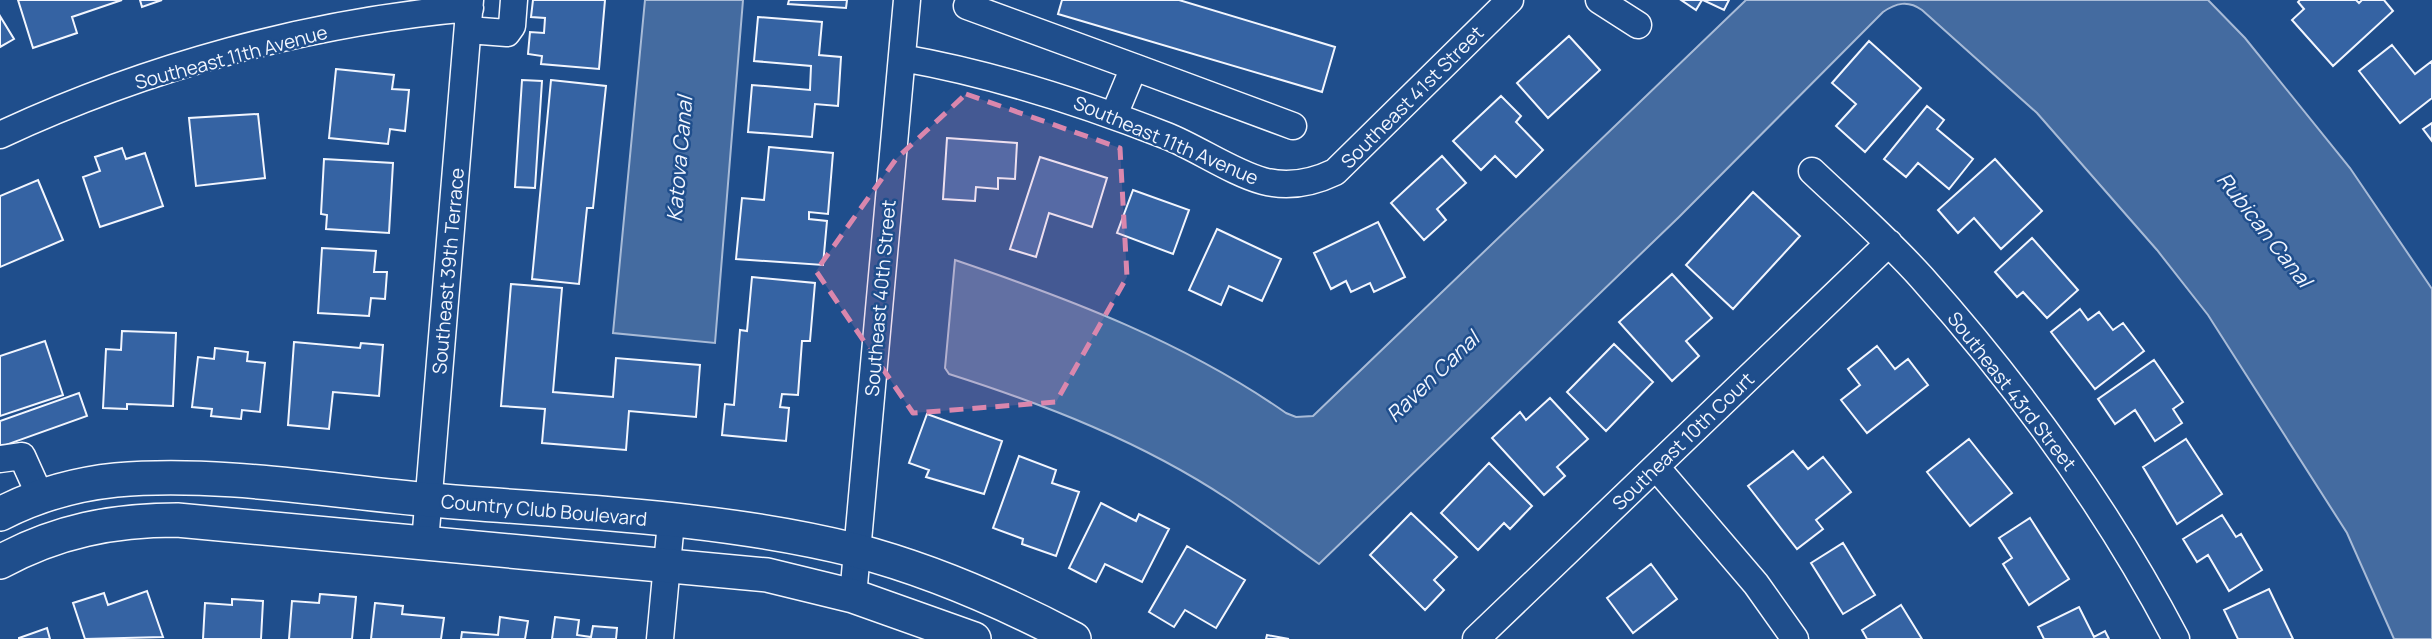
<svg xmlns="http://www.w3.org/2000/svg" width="2432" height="639" viewBox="0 0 2432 639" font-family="Manrope,sans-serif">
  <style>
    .water { fill: #446ba0; stroke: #a8bbd7; stroke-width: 2 }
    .building { fill: #3563a3; stroke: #f2f6ff; stroke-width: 2 }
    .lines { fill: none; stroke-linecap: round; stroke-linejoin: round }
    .minor-casing { stroke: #f2f6ff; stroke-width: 29 }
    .major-casing { stroke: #f2f6ff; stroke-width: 36 }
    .minor { stroke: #1f4e8c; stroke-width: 26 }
    .major { stroke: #1f4e8c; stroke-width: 33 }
    .marked { fill: #da87ad; fill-opacity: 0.2; stroke: #da87ad; stroke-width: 5; stroke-dasharray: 14 9; stroke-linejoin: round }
    .labels { text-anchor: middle; stroke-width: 5; stroke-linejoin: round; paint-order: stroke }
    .street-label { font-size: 19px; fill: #f2f6ff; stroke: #1f4e8c }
    .water-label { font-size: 21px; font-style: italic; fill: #f2f6ff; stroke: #1f4e8c }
  </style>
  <rect width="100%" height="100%" fill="#1f4e8c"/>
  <path class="water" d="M645 0H743L715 343 613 333Z
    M1746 0H2208L2245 38 2350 168 2432 289V639H2394L2347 533 2208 315 2157 250 2037 113 1922 10C1908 0 1896 3 1883 12L1679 217 1319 564C1289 542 1259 520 1228 499 1142 442 1046 405 949 374L945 368 955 260C1070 299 1186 343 1286 413L1296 417 1313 416Z"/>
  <path class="building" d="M18 0H122L72 17 77 33 33 48Z
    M140 0H162L142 7Z
    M533 0H605L599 69 541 64 542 56 528 54 530 32 544 33 545 18 531 17Z
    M789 0H847L846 8 788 4Z
    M1062 0H1179L1335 47 1322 92 1058 14Z
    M1681 0H1702L1696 10Z
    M1703 0H1729L1724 10Z
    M2300 0H2356L2359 3 2362 0H2384L2393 11 2333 66 2292 20 2304 9 2298 2Z
    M0 16 14 39 0 47Z
    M758 17 822 22 819 55 841 57 838 106 815 104 812 137 748 132 752 85 810 90 811 66 754 61Z
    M1569 36 1600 70 1548 118 1517 83Z
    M1869 41 1921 88 1865 152 1836 126 1856 104 1832 83Z
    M2392 45 2415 74 2432 61V98L2400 123 2359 71Z
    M336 69 394 75 392 89 409 90 405 131 390 129 388 144 329 138Z
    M522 80 542 81 535 188 515 187Z
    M551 80 606 86 593 208H587L579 284 532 279Z
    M1501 96 1521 116 1516 122 1543 150 1516 177 1495 156 1481 170 1453 141Z
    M1927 106 1944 120 1937 129 1973 159 1949 189 1918 163 1906 177 1884 159Z
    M258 114 265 178 196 186 189 118Z
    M2432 123V141L2423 129Z
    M947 138 1017 143 1015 179 998 178V189L976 187 975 201 943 199Z
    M769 147 833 153 828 214 809 212V219L827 221 823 265 736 259 742 198 764 200Z
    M122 148 126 159 145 153 163 206 100 227 83 177 100 171 95 157Z
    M1442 156 1466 183 1437 209 1446 220 1424 240 1391 203Z
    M1040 157 1107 178 1092 227 1049 213 1036 257 1010 249Z
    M324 159 393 163 389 233 326 229 327 215 321 214Z
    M1995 159 2042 211 2001 249 1974 218 1958 233 1938 210Z
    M38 180 63 240 0 267V196Z
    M1133 190 1189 210 1173 254 1117 233Z
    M1753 192 1800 236 1733 309 1686 265Z
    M1378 222 1405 277 1374 292 1370 283 1351 292 1346 281 1331 289 1314 253Z
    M1217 229 1281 259 1262 301 1229 286 1221 305 1189 290Z
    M2032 238 2078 290 2047 318 2023 292 2017 297 1995 272Z
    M322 248 376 251 374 272H387L385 299 371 298 369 316 318 313Z
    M1672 274 1712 318 1686 341 1699 356 1672 381 1619 322Z
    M752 277 815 283 810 341H802L798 395 782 394 780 407 789 408 786 441 722 435 725 404 734 405 740 330 747 331Z
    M511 284 562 288 553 392 613 397 616 358 700 365 696 417 629 411 626 450 542 443 545 409 501 406Z
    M2080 309 2088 320 2099 312 2113 330 2123 323 2144 351 2095 389 2051 332Z
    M122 331 176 333 173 406 127 404V409L103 408 106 349 121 350Z
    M45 341 63 395 0 416V356Z
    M294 342 360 348 361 343 383 345 379 396 333 392 329 429 288 425Z
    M1614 344 1653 382 1606 431 1567 392Z
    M1877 346 1895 369 1908 359 1928 385 1867 433 1841 400 1860 385 1848 369Z
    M215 348 248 352 247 361 265 363 260 412 242 410 241 419 211 416 212 409 192 407 198 357 214 359Z
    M2154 360 2183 402 2173 409 2182 423 2155 441 2135 410 2115 424 2098 399Z
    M79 393 87 416 0 447V421Z
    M1550 398 1588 439 1557 467 1565 476 1544 495 1492 438 1520 412 1526 420Z
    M927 414 1002 441 984 494 926 477 929 470 909 463Z
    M1969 439 2012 493 1970 526 1927 472Z
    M2186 439 2222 494 2177 524 2143 467Z
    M1793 451 1808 469 1823 457 1851 492 1816 520 1823 529 1797 549 1748 486Z
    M1019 456 1056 470 1052 483 1079 492 1056 556 1022 544 1023 539 993 528Z
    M1489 463 1532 506 1510 529 1504 523 1478 550 1441 513Z
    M1101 503 1136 521 1139 514 1169 529 1142 582 1105 564 1096 582 1069 568Z
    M1411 513 1457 557 1434 580 1444 590 1425 610 1370 555Z
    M2222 515 2236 537 2241 534 2262 570 2229 591 2208 555 2197 562 2183 539Z
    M2030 518 2069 579 2029 605 2003 564 2012 558 1999 538Z
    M1843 543 1875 595 1843 614 1811 563Z
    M1187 546 1245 580 1216 628 1185 610 1174 627 1149 612Z
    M1651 564 1677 599 1633 633 1607 598Z
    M2269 589 2293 639H2238L2224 610Z
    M147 591 163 637 85 639 73 603 104 593 108 605Z
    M320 594 356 597 352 639H289L292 601 319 603Z
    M232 599 263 601 261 639H203L205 603 232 605Z
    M375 603 403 606 402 614 444 618 441 639H371Z
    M1901 605 1922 639H1867L1862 630Z
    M2079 607 2094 637 2105 631 2109 639H2044L2038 627Z
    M500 617 528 621 525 639H461L462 632 498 635Z
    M555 617 579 620 577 635 591 637 593 626 617 628 616 639H552Z
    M47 628 50 639H19V638Z
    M1267 635 1289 639H1266Z"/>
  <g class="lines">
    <defs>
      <path id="minor" d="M1599 0 1638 25
        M967 6 1134 67 1114 115
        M468 30 507 33 512 26 514 0
        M902 58C994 74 1080 102 1167 136 1197 148 1233 173 1263 181 1289 188 1312 183 1335 172L1510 0
        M1134 67 1293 126
        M0 135C146 67 309 22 470 8
        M1812 171C1849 206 1888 240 1922 278 2020 388 2108 509 2176 639
        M0 459 22 456 41 498
        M1656 467 1756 584 1795 639
        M425 542 470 0
        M853 596 907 0
        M660 639 671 522
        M1476 639 1889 243"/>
      <path id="major" d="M0 514C35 496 77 484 116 480 218 471 329 491 431 500 571 512 717 516 854 550 931 570 1004 602 1074 639
        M0 562C57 531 113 520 177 520L767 575 853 596 974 639"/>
    </defs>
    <use href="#minor" class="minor-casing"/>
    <use href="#major" class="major-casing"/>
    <use href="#minor" class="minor"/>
    <use href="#major" class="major"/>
  </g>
  <path class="marked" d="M966 94 1120 148 1127 277 1056 402 913 413 816 271 896 159Z"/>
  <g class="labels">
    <g class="street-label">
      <text transform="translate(231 57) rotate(-15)" y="7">Southeast 11th Avenue</text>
      <text transform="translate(1412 97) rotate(-45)" y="7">Southeast 41st Street</text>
      <text transform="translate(1166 140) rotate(23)" y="7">Southeast 11th Avenue</text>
      <text transform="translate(448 271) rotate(-85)" y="7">Southeast 39th Terrace</text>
      <text transform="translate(880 298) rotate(-85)" y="7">Southeast 40th Street</text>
      <text transform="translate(2012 391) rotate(52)" y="7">Southeast 43rd Street</text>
      <text transform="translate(1683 441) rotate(-44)" y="7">Southeast 10th Court</text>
      <text transform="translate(544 510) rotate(5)" y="7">Country Club Boulevard</text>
    </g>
    <g class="water-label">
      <text transform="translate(680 159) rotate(-85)" y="7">Katova Canal</text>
      <text transform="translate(2264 230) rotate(52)" y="7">Rubican Canal</text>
      <text transform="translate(1433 377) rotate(-44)" y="7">Raven Canal</text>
    </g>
  </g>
</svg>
